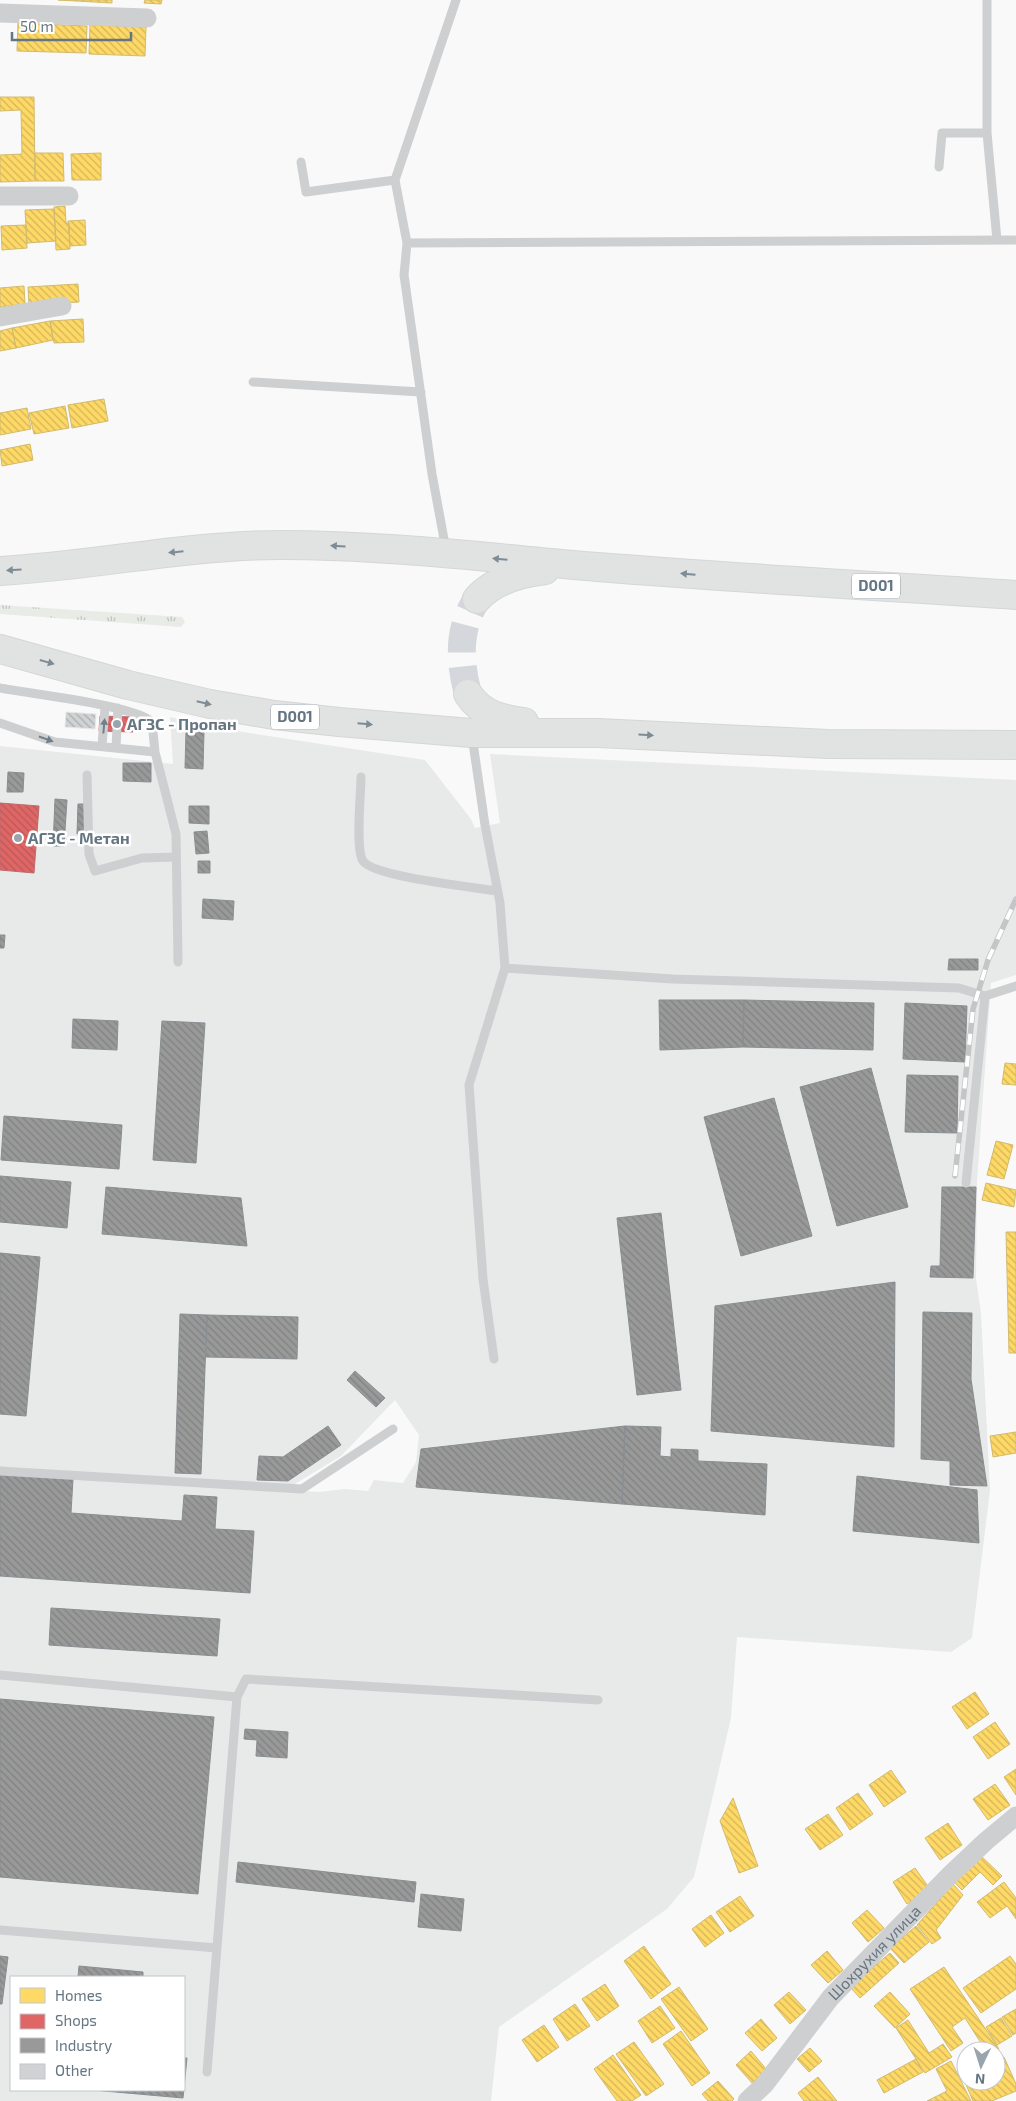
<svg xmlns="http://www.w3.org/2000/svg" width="1016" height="2101" viewBox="0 0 1016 2101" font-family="'Exo 2',sans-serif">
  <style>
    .built { fill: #e8e9e9; fill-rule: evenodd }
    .grass { fill: url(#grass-tufts) }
    .homes { fill: url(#homes-back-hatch); stroke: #d1bb6f }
    .shops { fill: url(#shops-back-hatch); stroke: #bb6b6f }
    .industry { fill: url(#industry-back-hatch); stroke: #898e92 }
    .building { fill: url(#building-back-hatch); stroke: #e8e8e8 }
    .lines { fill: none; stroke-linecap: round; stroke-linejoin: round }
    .highway-tunnel { stroke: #d4d8dc; stroke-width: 28; stroke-dasharray: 28 14; stroke-linecap: butt }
    .highway-casing { stroke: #d5d6d6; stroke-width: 30 }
    .lane { stroke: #cecfd0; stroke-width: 9 }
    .street { stroke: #cecfd0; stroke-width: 19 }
    .highway { stroke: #e1e2e2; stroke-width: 28 }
    .rail-casing { stroke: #c3c5c6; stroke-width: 5.5 }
    .rail { stroke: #fff; stroke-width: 4; stroke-dasharray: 11; stroke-linecap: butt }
    .oneway { fill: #7e8c96 }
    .oneway2 { fill: #707f8b }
    .poi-dot { fill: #99a4ac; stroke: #fff; stroke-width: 2 }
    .labels { text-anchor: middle; stroke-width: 5; stroke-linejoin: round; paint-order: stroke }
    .shield { fill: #fff; stroke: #939fa8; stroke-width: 1 }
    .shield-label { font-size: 15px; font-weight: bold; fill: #657683 }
    .poi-label { font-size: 16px; font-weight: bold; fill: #657683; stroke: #fff; text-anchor: start }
    .street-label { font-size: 16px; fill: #657683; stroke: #fff }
  </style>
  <defs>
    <pattern id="grass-tufts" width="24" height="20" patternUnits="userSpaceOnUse" patternTransform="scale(1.25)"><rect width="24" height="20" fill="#e8ebe6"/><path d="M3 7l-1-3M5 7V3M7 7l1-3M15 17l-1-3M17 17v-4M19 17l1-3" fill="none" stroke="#c0c3c0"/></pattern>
    <pattern id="homes-back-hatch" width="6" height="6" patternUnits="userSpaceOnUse" patternTransform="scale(1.25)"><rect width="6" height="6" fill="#ffd966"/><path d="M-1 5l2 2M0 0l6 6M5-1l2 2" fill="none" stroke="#d2b559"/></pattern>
    <pattern id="shops-back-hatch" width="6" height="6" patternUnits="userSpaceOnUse" patternTransform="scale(1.25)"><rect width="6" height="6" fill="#e06666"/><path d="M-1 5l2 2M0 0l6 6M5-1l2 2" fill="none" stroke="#b95959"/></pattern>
    <pattern id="industry-back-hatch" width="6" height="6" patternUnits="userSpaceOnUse" patternTransform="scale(1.25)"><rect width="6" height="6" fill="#999"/><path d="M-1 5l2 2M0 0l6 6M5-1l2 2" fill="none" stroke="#808182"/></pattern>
    <pattern id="building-back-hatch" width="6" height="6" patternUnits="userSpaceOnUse" patternTransform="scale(1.25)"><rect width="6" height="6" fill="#d0d2d3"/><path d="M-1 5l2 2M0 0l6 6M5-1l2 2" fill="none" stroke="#acafb1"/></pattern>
  </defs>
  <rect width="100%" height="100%" fill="#f9f9f9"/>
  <path class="built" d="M170 717 211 727 425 760 471 819 475 828 500 823 490 754 1016 780V975L991 983 977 1182 976 1279 981 1313 990 1490 972 1638 951 1652 737 1637 731 1718 694 1877 667 1909 499 2027 491 2101H0V1474L319 1492 345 1489 368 1491 374 1480 403 1483 416 1462 419 1435 395 1400 341 1456 293 1485 0 1468V746L173 764ZM11 1977H184V2090H11Z"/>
  <path class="grass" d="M0 605 182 617 185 622 181 627 0 614Z"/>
  <path class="homes" d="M58 0H112V3Z
    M145 0H162L161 4 144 3Z
    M18 23 87 26 86 53 17 51Z
    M90 25 146 27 145 56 89 54Z
    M0 97H34L35 181 0 182V155L22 154 21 110 0 111Z
    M35 153H63L64 181H35Z
    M101 153V180H72L71 154Z
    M65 206 66 223H69L70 249 56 250 54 207Z
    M54 209 56 241 27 243 25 210Z
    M85 220 86 245 70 246 68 221Z
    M26 225 27 248 2 250 1 226Z
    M78 284 79 302 29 305 28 287Z
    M24 286 25 304 0 307V288Z
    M83 319 84 342 54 343 50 321Z
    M50 321 53 340 16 348 12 328Z
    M12 328 16 348 0 351V331Z
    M104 399 108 421 72 428 68 405Z
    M65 406 69 428 34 434 29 413Z
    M27 408 31 429 0 435V413Z
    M30 444 33 460 2 466 0 450Z
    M1005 1063 1016 1064V1085L1002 1084Z
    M996 1141 1013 1145 1004 1179 987 1175Z
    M986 1183 1016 1190 1014 1207 982 1200Z
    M1006 1232H1016V1353H1009Z
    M1016 1432V1453L993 1457 990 1436Z
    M975 1692 989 1714 967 1729 952 1707Z
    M995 1722 1010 1744 988 1759 973 1737Z
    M1016 1769V1795L1004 1777Z
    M891 1770 906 1792 884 1807 869 1785Z
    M995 1784 1010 1805 988 1820 973 1799Z
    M858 1793 873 1814 850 1830 836 1808Z
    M733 1798 758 1866 739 1873 720 1821Z
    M828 1814 843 1835 820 1850 805 1829Z
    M948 1823 962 1845 940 1860 925 1838Z
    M979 1854 1002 1876 993 1885 980 1872 962 1890 953 1881Z
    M915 1868 930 1889 907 1904 893 1882Z
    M1004 1882 1016 1898V1919L1007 1906 990 1918 977 1902Z
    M953 1884 963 1895 936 1930 941 1938 932 1944 917 1925Z
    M740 1896 754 1916 730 1932 716 1912Z
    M867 1910 884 1928 868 1942 852 1923Z
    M711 1915 724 1933 705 1947 692 1929Z
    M916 1926 929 1942 904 1963 890 1948Z
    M644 1946 671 1984 651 1999 624 1961Z
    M827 1951 843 1970 828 1983 811 1965Z
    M890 1953 899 1963 860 1998 850 1987Z
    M1010 1956 1016 1964V1989L981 2013 963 1988Z
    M944 1967 999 2049 996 2051H986L965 2018 952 2027 963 2043 951 2051 910 1989Z
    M605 1984 619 2006 597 2021 582 1999Z
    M679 1987 708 2029 691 2041 661 1999Z
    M789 1992 806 2010 790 2024 774 2005Z
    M890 1992 910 2014 895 2028 874 2006Z
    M575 2004 590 2026 567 2041 553 2019Z
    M660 2006 675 2028 652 2043 638 2021Z
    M1016 2009V2033L1013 2035 1002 2017Z
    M1001 2018 1012 2036 997 2045 986 2027Z
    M761 2019 777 2038 762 2051 745 2033Z
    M908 2020 929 2053 943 2044 952 2057 925 2073 896 2028Z
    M544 2025 559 2047 537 2062 522 2040Z
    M681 2031 710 2073 692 2086 663 2044Z
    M634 2042 664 2084 646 2096 616 2054Z
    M810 2048 822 2061 809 2072 797 2059Z
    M751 2051 767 2070 752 2083 736 2065Z
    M613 2055 641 2095 632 2101H617L594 2069Z
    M1004 2057 1016 2084V2091L992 2101H973L962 2075 966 2073V2081H996V2060Z
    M916 2059 923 2072 884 2093 877 2080Z
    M951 2061 971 2101H927L947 2091 936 2069Z
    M818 2077 837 2101H804L798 2093Z
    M718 2081 734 2099 732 2101H708L702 2094Z"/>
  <path class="shops" d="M100 716 134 717 133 732 99 731Z
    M0 803 39 806 34 873 0 870Z"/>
  <path class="industry" d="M186 732H204L203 769 185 768Z
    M123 763H151V782L123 781Z
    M8 772 24 773 23 792H7Z
    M55 799 67 800 64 846H53Z
    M78 804H86L85 834H77Z
    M189 806H209V824L189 823Z
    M207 831 209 853 196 854 194 832Z
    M198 861H210V873H198Z
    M203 899 234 901 233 920 202 918Z
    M0 935H5L4 948H0Z
    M949 959H978V970H948Z
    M659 1000H744L743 1047 660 1050Z
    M744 1000 874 1003 873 1050 743 1047Z
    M905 1003 967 1006 965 1062 903 1059Z
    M73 1019 118 1021 117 1050 72 1048Z
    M162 1021 205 1023 196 1163 153 1160Z
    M871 1068 908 1207 837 1226 800 1087Z
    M907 1075 958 1076 957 1133 905 1132Z
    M774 1098 812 1236 741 1256 704 1117Z
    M4 1116 122 1125 119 1169 1 1160Z
    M0 1176 71 1182 67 1228 0 1222Z
    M106 1187 241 1198 247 1246 102 1234Z
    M942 1187H976L973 1278 930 1277 931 1266H940Z
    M661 1213 681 1390 637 1395 617 1218Z
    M0 1253 40 1257 26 1416 0 1414Z
    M895 1282 894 1447 711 1431 715 1306Z
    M923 1312 972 1313 971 1379 987 1486 950 1485V1461L921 1459Z
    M180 1314 207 1315 201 1474 175 1473Z
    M207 1315 298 1317 297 1359 206 1357Z
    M355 1371 385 1398 376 1407 347 1380Z
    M328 1426 341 1445 288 1481 257 1480 259 1456 283 1457Z
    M625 1426 661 1427 660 1456 671 1457V1449L698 1450V1461L767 1464 765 1515 622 1504Z
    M625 1426 622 1504 416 1487 421 1449Z
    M0 1474 73 1479 71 1513 182 1521 184 1495 217 1497 215 1529 254 1531 250 1593 0 1576Z
    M857 1476 977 1490 979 1543 853 1531Z
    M51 1608 220 1619 217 1656 49 1645Z
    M0 1699 214 1717 198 1894 0 1877Z
    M245 1729 288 1732 287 1758 256 1756 257 1740 244 1739Z
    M238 1862 416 1882 414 1902 236 1882Z
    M421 1894 464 1899 461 1931 418 1927Z
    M0 1956 8 1957 2 2004H0Z
    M79 1966 143 1972V1977H78Z
    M184 2058H187L183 2098 93 2090H184Z"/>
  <path class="building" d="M66 712 96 714 95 729 65 727Z"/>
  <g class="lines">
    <path class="highway-tunnel" d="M468 694C459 661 458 628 477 599"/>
    <defs>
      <path id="highway" d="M0 571C94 566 186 545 280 545 386 545 492 558 597 567 737 578 876 586 1016 595
        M477 599C494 580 520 573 545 570
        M0 649 128 685 210 704 274 715 339 722 471 733H598L828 744 1016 745
        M468 694C482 715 501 719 524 722"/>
    </defs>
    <use href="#highway" class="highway-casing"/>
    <path class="lane" d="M987 0V133L997 240
      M301 162 306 192 395 180
      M939 167 942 133H987
      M407 243 1016 240
      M253 382 421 392
      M446 550 432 474 404 275 407 243 395 180 456 0
      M0 688C30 694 134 705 152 722L155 752 55 742 0 723
      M472 736 485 825 500 903 505 968 469 1085 483 1279 494 1359
      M102 746 105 707
      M116 747 118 708
      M155 752 176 834 178 962
      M87 775 89 854 95 871 142 858 176 857
      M361 777C361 794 355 849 363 861 374 877 474 887 497 891
      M505 968 673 979 959 988 985 996 1016 986
      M966 1183 985 996
      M0 1471 302 1489 393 1429
      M0 1675 237 1697
      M0 1930 217 1948
      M207 2072 237 1697 246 1679 598 1700"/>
    <g class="street">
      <path d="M0 13 147 18"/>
      <path d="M0 196H69"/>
      <path d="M0 317 62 306"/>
      <path id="s1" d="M747 2101 765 2084 831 1997 951 1874 986 1841 1016 1816"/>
    </g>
    <use href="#highway" class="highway"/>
    <defs>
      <path id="rail" d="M955 1176 973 1009 988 960 1016 899"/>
    </defs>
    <use href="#rail" class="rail-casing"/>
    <use href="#rail" class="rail"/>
  </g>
  <defs><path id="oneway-solid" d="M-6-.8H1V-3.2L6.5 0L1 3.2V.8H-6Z" transform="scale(1.25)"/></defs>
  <g class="oneway">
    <use href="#oneway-solid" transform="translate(338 546) rotate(-176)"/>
    <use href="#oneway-solid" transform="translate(176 552) rotate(174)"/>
    <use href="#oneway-solid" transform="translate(500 559) rotate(-175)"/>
    <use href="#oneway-solid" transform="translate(14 570) rotate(177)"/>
    <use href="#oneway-solid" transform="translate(688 574) rotate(-175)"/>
    <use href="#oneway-solid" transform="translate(47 662) rotate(16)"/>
    <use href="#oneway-solid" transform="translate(204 703) rotate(13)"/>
    <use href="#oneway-solid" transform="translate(365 724) rotate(5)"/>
    <use href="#oneway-solid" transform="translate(646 735) rotate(3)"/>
  </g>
  <g class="oneway2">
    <use href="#oneway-solid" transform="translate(104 726) rotate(-85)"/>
    <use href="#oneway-solid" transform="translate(46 739) rotate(19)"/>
  </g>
  <g class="poi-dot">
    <circle cx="117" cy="724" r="5"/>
    <circle cx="18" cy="838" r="5"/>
  </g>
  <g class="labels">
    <g class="shield">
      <rect x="852" y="573.5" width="48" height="25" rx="4"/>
      <rect x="271" y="704.5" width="48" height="25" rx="4"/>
    </g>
    <g class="shield-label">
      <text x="876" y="591">D001</text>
      <text x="295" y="722">D001</text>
    </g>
    <g class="poi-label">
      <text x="127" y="730">АГЗС - Пропан</text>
      <text x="28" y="844">АГЗС - Метан</text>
    </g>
    <g class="street-label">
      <text dy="6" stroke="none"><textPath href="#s1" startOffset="196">Шохрухия улица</textPath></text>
    </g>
  </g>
  <rect x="10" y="1976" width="175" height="115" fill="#ffffff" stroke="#c1c8cd"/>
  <rect x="20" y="1988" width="25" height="15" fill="#ffd966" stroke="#c1c8cd"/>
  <text x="55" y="2001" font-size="15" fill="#657683">Homes</text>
  <rect x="20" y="2014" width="25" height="15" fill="#e06666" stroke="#c1c8cd"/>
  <text x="55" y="2026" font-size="15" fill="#657683">Shops</text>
  <rect x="20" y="2038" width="25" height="15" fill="#999999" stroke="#c1c8cd"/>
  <text x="55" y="2051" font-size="15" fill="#657683">Industry</text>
  <rect x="20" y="2064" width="25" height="15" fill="#d0d2d3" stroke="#c1c8cd"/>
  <text x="55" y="2076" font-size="15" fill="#657683">Other</text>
  <g transform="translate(981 2066) rotate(184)"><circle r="24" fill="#ffffff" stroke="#c1c8cd"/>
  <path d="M0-4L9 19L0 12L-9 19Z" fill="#99a4ac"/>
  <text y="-8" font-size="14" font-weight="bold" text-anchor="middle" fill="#657683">N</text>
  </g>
  <path d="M12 32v8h119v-8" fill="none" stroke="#657683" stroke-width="2.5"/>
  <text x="20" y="32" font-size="15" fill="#657683" stroke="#ffffff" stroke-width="4" paint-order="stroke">50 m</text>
</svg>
